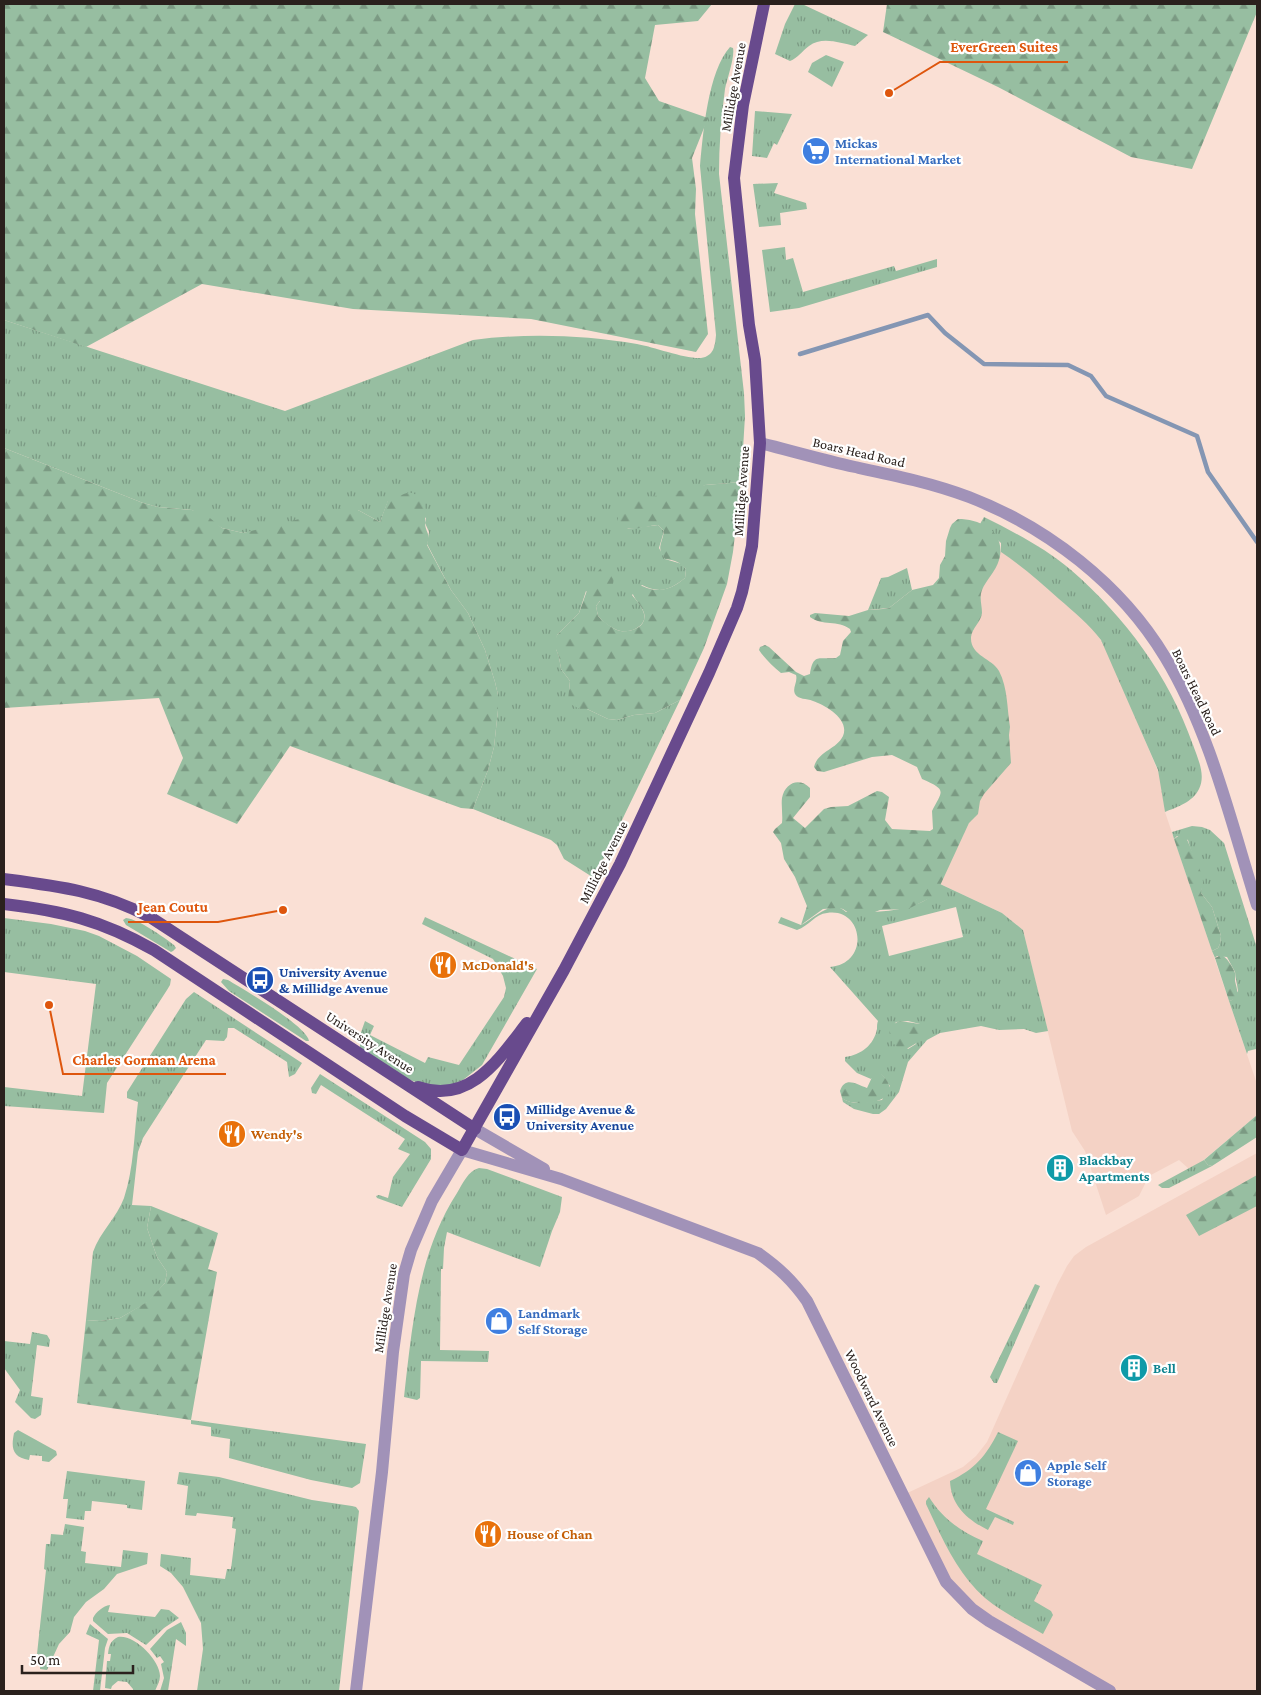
<svg xmlns="http://www.w3.org/2000/svg" width="1261" height="1695" viewBox="0 0 1261 1695" font-family="'Crimson Pro',serif">
  <style>
    .built { fill: #f4d2c5 }
    .grass { fill: url(#grass-tufts); fill-rule: evenodd }
    .forest { fill: url(#forest-firs) }
    .lines { fill: none; stroke-linecap: round; stroke-linejoin: round }
    .stream { stroke: #8496b3; stroke-width: 4.5 }
    .minor { stroke: #a192b8; stroke-width: 12 }
    .major { stroke: #684a8d; stroke-width: 12 }
    .labels { text-anchor: middle; stroke-width: 4.5; stroke-linejoin: round; paint-order: stroke }
    .street-label { font-size: 14px; fill: #2a211d; stroke: #fff }
    .shop-label { font-size: 14px; font-weight: bold; fill: #366cbe; stroke: #fff; text-anchor: start }
    .food-label { font-size: 14px; font-weight: bold; fill: #c56008; stroke: #fff; text-anchor: start }
    .transit-label { font-size: 14px; font-weight: bold; fill: #164399; stroke: #fff; text-anchor: start }
    .culture-label { font-size: 14px; font-weight: bold; fill: #0d838f; stroke: #fff; text-anchor: start }
    .leader { fill: none; stroke: #de560d; stroke-width: 2 }
    .callout-dot { fill: #de560d; stroke: #fff; stroke-width: 2 }
    .callout-label { font-size: 15px; text-anchor: middle; font-weight: bold; fill: #de560d; stroke: #fff; stroke-width: 4.5; stroke-linejoin: round; paint-order: stroke }
  </style>
  <defs>
    <pattern id="grass-tufts" width="24" height="20" patternUnits="userSpaceOnUse" patternTransform="scale(1.25)"><rect width="24" height="20" fill="#97bea1"/><path d="M3 7l-1-3M5 7V3M7 7l1-3M15 17l-1-3M17 17v-4M19 17l1-3" fill="none" stroke="#7b9a83"/></pattern>
    <pattern id="forest-firs" width="22" height="20" patternUnits="userSpaceOnUse" patternTransform="scale(1.25)"><rect width="22" height="20" fill="#97bea1"/><path d="M5 1l3.5 6h-7zM16 11l3.5 6h-7z" fill="#7b9a83"/></pattern>
  </defs>
  <rect width="100%" height="100%" fill="#fae0d5"/>
  <path class="built" d="M990 544 1023 567 1077 614 1094 630 1106 648 1160 776 1165 812 1257 1084V1115L1200 1163 1189 1169 1179 1160 1149 1176 1139 1196 1106 1215 1085 1151 1072 1131 1023 930 1002 913 940 884 969 823 950 625Z
    M1257 1153V1691H1110L958 1596 903 1495 963 1467 976 1456 987 1442 1057 1285 1067 1266 1074 1256 1086 1247Z"/>
  <path class="grass" d="M795 4H802L868 35 855 46C840 43 822 36 809 46 802 51 798 58 790 61L775 54 785 24Z
    M730 47 733 48C735 57 727 79 725 89 721 118 719 146 719 174L744 393 745 416 741 482 705 485 627 529 658 525 664 531 659 548 665 559 682 564 686 569 685 578C670 590 660 594 642 585L632 595C636 600 641 605 643 611 650 626 629 635 617 630 610 627 603 622 598 616L596 606 600 601 586 591 579 613 557 635 556 649 559 657 561 669 570 681 569 691 580 709H587L608 719 617 720 634 715 655 713 680 700 594 878 564 859 557 845 551 840 473 809 488 770 494 747 498 710V695L495 682 485 650 468 613 451 590 427 544 429 532 425 523 426 518 396 499 388 501 380 522 358 510 243 533 222 528 192 510 158 507 143 503 4 448V320L285 411 473 340C527 333 583 335 637 344 654 347 685 359 701 358 714 356 715 346 716 335L700 166C703 134 708 71 730 47Z
    M826 55 844 62 832 87 808 72 812 63Z
    M755 111 792 114 777 145 774 143 767 158 752 156Z
    M778 183 774 193 806 203 807 209 780 213 781 225 759 227 753 184Z
    M785 247 786 260 793 258 803 292 894 266 896 271 937 259V267L799 308 770 312 762 250Z
    M984 517C1014 532 1045 548 1071 570 1126 618 1169 676 1193 745 1198 759 1206 775 1199 789 1193 802 1177 807 1165 812L1158 770 1101 640C1089 624 1074 612 1059 599 1040 582 1022 566 1001 552V543L980 524Z
    M907 568 912 590 889 608 868 610 881 578 888 577Z
    M1192 826 1202 827 1210 830 1224 843 1257 948V1050L1256 1049 1248 1051 1247 1054 1229 1001 1232 1000 1238 991 1235 972 1227 957 1217 956 1215 958 1212 951 1218 948 1220 944 1221 936 1212 907 1201 893C1203 875 1192 857 1188 840L1177 836 1174 839 1172 832Z
    M940 884 1002 913 1023 930 1048 1031 1036 1033 1024 1029 999 1030 981 1026 940 1033 927 1040 908 1062 899 1092 886 1109 879 1114H873L854 1109 843 1102 842 1098C854 1107 869 1101 882 1100L890 1086C885 1080 885 1075 877 1073L871 1079 857 1073 845 1061V1057C861 1055 874 1045 877 1029 877 1026 877 1023 878 1021L830 967C871 963 863 907 827 913 815 914 809 926 797 930L778 923 781 917 801 925C814 919 831 898 846 912 871 913 929 913 940 884ZM956 907 963 937 889 956 882 926ZM908 1021 920 1024 916 1044 908 1049 890 1032 896 1022Z
    M425 917 537 969 482 1065 463 1080 446 1087 426 1086 405 1078 360 1048V1035L365 1021 374 1026 370 1035 425 1063 428 1057 459 1065 504 997 506 988 503 976 493 959 422 924Z
    M4 918 51 924 85 931 99 936 137 956 171 979 170 985 167 990 107 1083 104 1113 4 1106V1087L82 1096 96 984 4 972Z
    M126 918C140 920 162 936 174 945L176 948 173 951 171 952 126 925 123 920Z
    M223 979 228 980C243 989 307 1026 309 1041H306L229 991 221 982Z
    M194 992 302 1063 295 1074 289 1077 287 1062 234 1028H228L227 1037 224 1041 206 1040 143 1138 138 1152 132 1205 151 1206 147 1228 157 1257 167 1272 165 1283 148 1302 120 1318 100 1321 86 1320 93 1252C100 1232 117 1217 124 1198 134 1168 134 1134 138 1102L127 1098V1092L186 999Z
    M320 1074 425 1142 431 1149V1159L402 1207 377 1198 376 1196 379 1195 388 1198 393 1177 410 1154 398 1149 405 1139 321 1085 316 1094 312 1093 311 1088Z
    M1204 1160 1208 1165 1212 1166 1169 1188H1162L1158 1185Z
    M479 1168 487 1169 562 1197 560 1212 552 1231 540 1267 447 1232 444 1248 443 1269H441L440 1350 489 1351 488 1362 421 1361 420 1398 417 1400 404 1397C412 1327 418 1253 457 1193 463 1183 468 1171 479 1168Z
    M1035 1284 1040 1286 997 1383H994L990 1377Z
    M32 1332 47 1335 50 1340 49 1347 37 1345 31 1396 43 1398 41 1415 35 1419 31 1418 15 1402 20 1390 4 1368V1341L30 1344Z
    M191 1420 366 1444 360 1483 352 1488 311 1480 229 1458 230 1439 211 1436V1427L191 1424Z
    M18 1430 56 1451 57 1455 49 1462 42 1461V1456L30 1455 29 1460C12 1457 11 1448 14 1433Z
    M998 1432 1018 1441 986 1509 1014 1522 1013 1525 995 1517 988 1530C968 1520 951 1506 950 1481 974 1470 987 1455 998 1432Z
    M67 1471 145 1481 142 1510 127 1508V1505L92 1501 91 1511H85L84 1520 66 1518 68 1499H63Z
    M179 1472 219 1477 312 1500 352 1506 356 1507 359 1511 339 1691H197L203 1649 201 1623 183 1587 171 1573 160 1566 161 1554 191 1558 190 1575 225 1579 227 1569H231L236 1529 232 1528 233 1517 197 1513 196 1516 185 1515 188 1486 177 1484Z
    M929 1497C943 1519 960 1531 983 1541L977 1554 1042 1585 1034 1601 1051 1611 1053 1615 1043 1634C1024 1623 1002 1612 985 1598 956 1572 942 1538 926 1504V1501Z
    M65 1524 84 1527 81 1551 86 1552 85 1563 121 1567 123 1550 148 1553 147 1564 117 1574 104 1589 86 1602 74 1617 70 1632 59 1644 47 1670 40 1669 41 1655 37 1654 46 1570 44 1569 46 1544H50L51 1534 63 1535Z
    M110 1605 108 1612 155 1617 161 1609 169 1610 179 1618 164 1628 146 1645 127 1633 108 1634 93 1621V1618C96 1612 103 1606 110 1605Z
    M181 1622 186 1633V1646L176 1639 168 1691H160L164 1678 161 1664 164 1662 160 1656 157 1658 150 1649 167 1630Z
    M90 1624 108 1639 105 1648 100 1691H93L99 1640 86 1634Z
    M118 1637C134 1634 160 1660 160 1676 160 1681 157 1686 155 1691H133V1689L127 1682 118 1681 112 1686 111 1689 105 1688 107 1661H110L111 1654H108C109 1646 110 1641 118 1637Z"/>
  <path class="forest" d="M4 4H712L698 21 655 25 645 78 659 101 708 118 692 158 696 189 695 214 708 334 696 352 531 319 353 309 202 284 86 347 4 320Z
    M887 4H1257V12L1192 169 1131 157 998 87 883 32Z
    M4 448 143 503 158 507 192 510 205 514 222 528 243 533 347 507 358 510 380 522 388 500C396 499 400 495 407 493 411 492 415 494 418 496 428 503 425 512 425 522 425 533 431 531 427 545L451 590 468 613 485 650 495 682 498 695V710L494 747 488 770 473 809 461 808 290 746 237 824 167 794 183 758 159 698 4 708Z
    M741 482 733 552 727 584 704 648 680 700 655 713 634 715 617 720 608 719 587 709H580L572 705 568 700 570 681 561 669 559 657 554 644 557 635 579 613 591 579 601 568 609 571 614 577 613 584 596 606 598 616C603 621 610 627 617 630 628 634 648 628 644 613 641 603 632 599 632 589L635 585C640 585 643 586 647 588 662 593 673 588 685 578L686 569C680 562 674 560 665 559 656 548 662 544 664 531L658 525C646 526 628 533 618 525V516L628 502 705 485Z
    M958 519C982 519 1007 533 999 560 996 571 986 580 982 590 979 598 982 605 982 613 981 622 972 628 971 637 970 656 992 658 999 671 1008 688 1007 709 1010 727L1009 735 1011 763 984 794 980 801 978 814 969 823 938 890 934 896 908 909 880 910 865 916H853L843 909 838 908 823 909 801 925 807 906 795 877 784 859 781 843 773 832 775 829 782 823C783 815 781 806 782 798 785 783 799 777 810 788V797L793 818 805 828 824 809 831 807 848 806 877 791 882 792 889 797 885 820 892 829 930 831 933 829 932 811C943 790 947 790 922 779L917 767 892 755 872 757 824 772 817 771 814 767C818 751 836 750 843 736 850 719 825 705 813 701 806 698 799 700 795 694 792 688 798 682 796 675L789 672 781 673C773 666 765 659 759 650L760 647 765 645 769 647 796 672 804 676 810 674C813 652 820 660 836 658L840 655 843 641 851 632 850 629C838 620 822 626 810 617V615L815 613 849 616 868 610 883 609 889 608 912 590 933 585 939 578 940 565 945 556 946 541 950 528 952 524Z
    M1180 835 1186 837 1202 875 1203 882 1201 893 1212 907 1221 936 1220 944 1218 948 1212 951 1174 839Z
    M1221 955C1226 956 1233 967 1235 973 1236 975 1235 979 1235 981 1237 990 1241 998 1229 1001L1215 958Z
    M900 1021 920 1024 926 1031 920 1041 903 1051C890 1045 882 1027 900 1021Z
    M877 1072C885 1075 889 1083 891 1091 885 1104 853 1107 842 1098L840 1091C845 1076 856 1084 867 1088L873 1075Z
    M1257 1115V1137L1212 1166 1208 1165 1204 1160Z
    M1257 1175V1206L1199 1236 1186 1215Z
    M151 1206 218 1233 208 1269 217 1272 191 1420 77 1403 86 1320 100 1321 120 1318 147 1302 165 1283 167 1272 157 1257 147 1228Z"/>
  <g class="lines">
    <path class="stream" d="M800 354 928 315 945 333 984 364 1068 365 1091 376 1106 396 1197 436 1208 472 1257 542"/>
    <path class="minor" d="M760 443C792 451 823 460 855 467 893 475 932 483 969 497 1047 527 1121 584 1165 657 1210 731 1231 822 1257 905
      M475 1129 544 1169
      M356 1691 382 1472 393 1352 404 1274 411 1250 432 1201 462 1150 561 1179 758 1253C779 1268 792 1280 807 1301L946 1582 972 1609 989 1621 1110 1691"/>
    <path class="major" d="M4 879C58 886 100 891 150 917L475 1129
      M4 904C63 911 101 920 154 950L405 1116 462 1150 564 970 620 864 709 673 737 608 742 592 752 546 760 443 755 360 749 325 734 178 743 105 764 4
      M418 1087C470 1105 499 1059 527 1023"/>
  </g>
  <defs>
    <symbol id="supermarket-disc" viewBox="-11 -11 22 22"><circle r="9.5" fill="#3f7fe0" stroke="#fff"/><path d="M-6-5.5h2.5l.6 2H6L4.5 2H-2.5L-4.4-4H-6ZM-1.5 3.2a1.3 1.3 0 1 0 .1 0ZM3 3.2a1.3 1.3 0 1 0 .1 0Z" fill="#fff"/></symbol>
    <symbol id="restaurant-disc" viewBox="-11 -11 22 22"><circle r="9.5" fill="#e8710a" stroke="#fff"/><path d="M-5-6h1v4h1v-4h1v4h1v-4h1v5L-1.5 .5V6h-2V.5L-5-1ZM5-6V6H3V1.5H1.5Q1.5-4 5-6Z" fill="#fff"/></symbol>
    <symbol id="bus-disc" viewBox="-11 -11 22 22"><circle r="9.5" fill="#1a4fb4" stroke="#fff"/><path d="M-5-6H5V4H4V6H2V4H-2V6H-4V4H-5ZM-3.5-4V0h7V-4ZM-3.5 1.2v1.5H-2V1.2ZM2 1.2v1.5H3.5V1.2Z" fill="#fff"/></symbol>
    <symbol id="building-disc" viewBox="-11 -11 22 22"><circle r="9.5" fill="#0f9aa8" stroke="#fff"/><path d="M-4-6H4V6H1V3H-1V6H-4ZM-2.5-4.3h1.7v1.8h-1.7ZM.8-4.3h1.7v1.8H.8ZM-2.5-1h1.7V.8h-1.7ZM.8-1h1.7V.8H.8Z" fill="#fff"/></symbol>
    <symbol id="shop-disc" viewBox="-11 -11 22 22"><circle r="9.5" fill="#3f7fe0" stroke="#fff"/><path d="M-5-2.5h2.3a2.7 3.5 0 0 1 5.4 0H5L5.5 6h-11ZM-1.5-2.5h3a1.5 2.3 0 0 0-3 0Z" fill="#fff"/></symbol>
  </defs>
  <g fill-rule="evenodd">
    <use href="#supermarket-disc" x="800" y="135" width="32" height="32"/>
    <use href="#restaurant-disc" x="427" y="949" width="32" height="32"/>
    <use href="#bus-disc" x="244" y="964" width="32" height="32"/>
    <use href="#bus-disc" x="491" y="1101" width="32" height="32"/>
    <use href="#restaurant-disc" x="216" y="1118" width="32" height="32"/>
    <use href="#building-disc" x="1044" y="1152" width="32" height="32"/>
    <use href="#shop-disc" x="483" y="1305" width="32" height="32"/>
    <use href="#building-disc" x="1118" y="1352" width="32" height="32"/>
    <use href="#shop-disc" x="1012" y="1457" width="32" height="32"/>
    <use href="#restaurant-disc" x="472" y="1518" width="32" height="32"/>
  </g>
  <g class="labels">
    <g class="street-label">
      <text transform="translate(733 87) rotate(-80)" y="5">Millidge Avenue</text>
      <text transform="translate(859 452) rotate(13)" y="5">Boars Head Road</text>
      <text transform="translate(741 491) rotate(-86)" y="5">Millidge Avenue</text>
      <text transform="translate(1197 692) rotate(64)" y="5">Boars Head Road</text>
      <text transform="translate(603 862) rotate(-63)" y="5">Millidge Avenue</text>
      <text transform="translate(370 1042) rotate(33)" y="5">University Avenue</text>
      <text transform="translate(385 1308) rotate(-81)" y="5">Millidge Avenue</text>
      <text transform="translate(872 1398) rotate(64)" y="5">Woodward Avenue</text>
    </g>
    <g class="shop-label">
      <text x="835" y="148">Mickas<tspan x="835" dy="16">International Market</tspan></text>
      <text x="518" y="1318">Landmark<tspan x="518" dy="16">Self Storage</tspan></text>
      <text x="1047" y="1470">Apple Self<tspan x="1047" dy="16">Storage</tspan></text>
    </g>
    <g class="food-label">
      <text x="462" y="970">McDonald's</text>
      <text x="251" y="1139">Wendy's</text>
      <text x="507" y="1539">House of Chan</text>
    </g>
    <g class="transit-label">
      <text x="279" y="977">University Avenue<tspan x="279" dy="16">&amp; Millidge Avenue</tspan></text>
      <text x="526" y="1114">Millidge Avenue &amp;<tspan x="526" dy="16">University Avenue</tspan></text>
    </g>
    <g class="culture-label">
      <text x="1079" y="1165">Blackbay<tspan x="1079" dy="16">Apartments</tspan></text>
      <text x="1153" y="1373">Bell</text>
    </g>
  </g>
  <path class="leader" d="M889 93L940 62H1068M283 910L218 922H128M49 1005L63 1074H226"/>
  <g class="callout-dot">
    <circle cx="889" cy="93" r="5"/>
    <circle cx="283" cy="910" r="5"/>
    <circle cx="49" cy="1005" r="5"/>
  </g>
  <g class="callout-label">
    <text x="1004" y="52">EverGreen Suites</text>
    <text x="173" y="912">Jean Coutu</text>
    <text x="144" y="1065">Charles Gorman Arena</text>
  </g>
  <rect width="1261" height="1695" fill="none" stroke="#2a211d" stroke-width="10"/>
  <path d="M22 1665v8h111v-8" fill="none" stroke="#2a211d" stroke-width="2.5"/>
  <text x="30" y="1665" font-size="15" fill="#2a211d" stroke="#ffffff" stroke-width="4" paint-order="stroke">50 m</text>
</svg>
